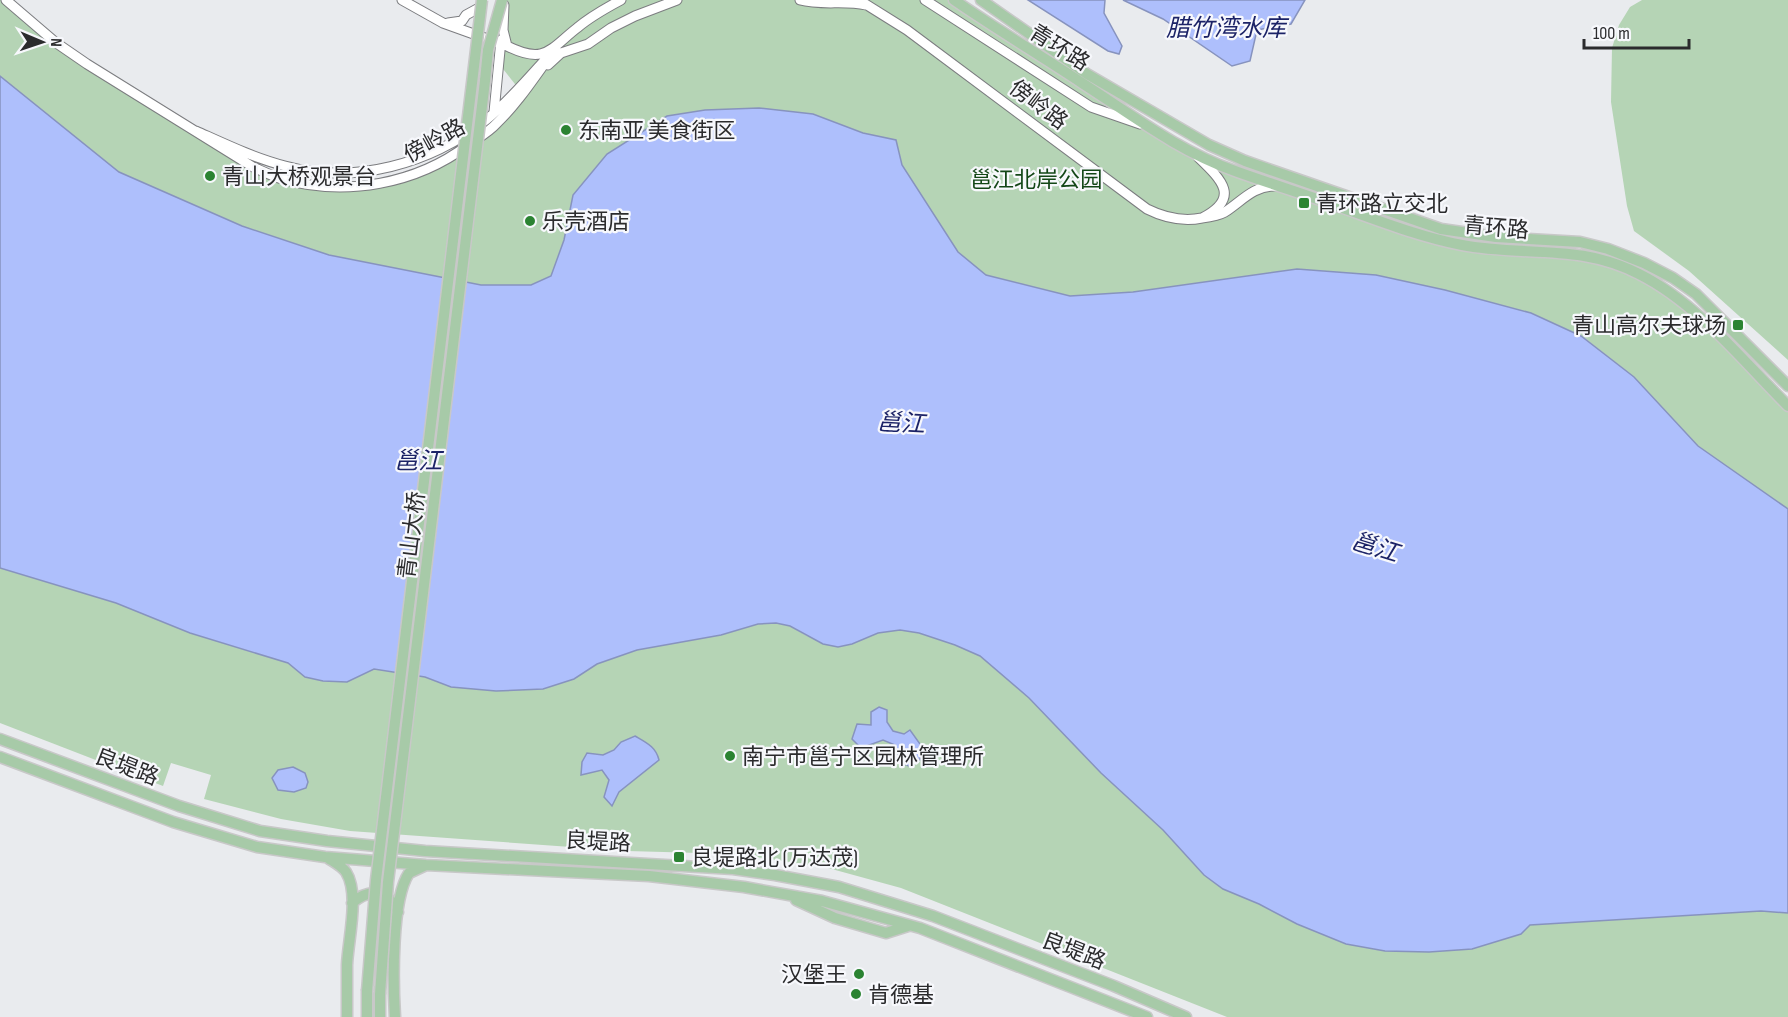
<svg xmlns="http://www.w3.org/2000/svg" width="1788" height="1017" viewBox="0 0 1788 1017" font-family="'Sofia Sans Condensed','Noto Sans SC',sans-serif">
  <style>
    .green { fill: #b5d4b5 }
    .water { fill: #aebffc; stroke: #8793be; stroke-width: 1.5 }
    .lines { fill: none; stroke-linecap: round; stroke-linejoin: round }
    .minor-casing { stroke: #7c7d80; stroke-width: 11 }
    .major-casing { stroke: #c8c8c8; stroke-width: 13 }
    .minor { stroke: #fff; stroke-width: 9 }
    .major { stroke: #a7caa8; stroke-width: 10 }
    .major-bridge-casing { stroke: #c8c8c8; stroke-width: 13; stroke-linecap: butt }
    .major-bridge { stroke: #a7caa8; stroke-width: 10 }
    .poi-dot { fill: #2b8332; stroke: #f7f8fc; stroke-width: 2 }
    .labels { text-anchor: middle; stroke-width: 4.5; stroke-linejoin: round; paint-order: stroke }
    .street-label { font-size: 22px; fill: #2b2b2d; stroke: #f7f8fc }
    .poi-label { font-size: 22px; fill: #2b2b2d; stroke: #f7f8fc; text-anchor: start }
    .park-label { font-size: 22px; fill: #134717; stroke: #f7f8fc }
    .water-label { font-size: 24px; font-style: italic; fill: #1c2367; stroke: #f7f8fc }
  </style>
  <rect width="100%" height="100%" fill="#e9ebee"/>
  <path class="green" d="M0 0H6L21 14 128 90 282 179 334 186 410 177 495 126 522 93 488 50 502 0H951L1194 154 1429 237 1579 254 1670 292 1788 406V509L1698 446 1634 377 1582 336 1531 313 1445 290 1376 275 1297 269 1133 292 1070 296 986 275 958 252 902 165 896 140 863 133 813 114 607 154 573 195 564 240 551 276 531 285H481L329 255 242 226 119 172 0 76Z
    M1642 0H1788V360L1689 271 1634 231 1627 206 1611 102 1612 48 1619 25 1630 7Z
    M0 568 117 603 190 633 288 663 305 677 323 681 347 682 374 669 425 677 451 687 574 679 597 664 637 650 721 635 758 624 776 623 790 626 807 636 852 644 878 633 900 630 919 633 955 645 980 656 1029 698 1101 773 1163 830 1204 875 1223 889 1259 904 1297 924 1346 944 1385 951 1429 952 1472 949 1521 934 1530 925 1761 911 1788 913V1017H1227L901 888 828 868 764 858 700 853 627 851 350 831 281 819 204 799 211 775 171 763 163 786 0 723Z"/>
  <path class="water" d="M1028 0H1105L1104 13 1122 46 1119 54 1108 51Z
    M1123 0H1305L1291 24 1257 30 1250 61 1232 66 1163 19Z
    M0 76 119 172 242 226 329 255 481 285H531L551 276 564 240 573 195 607 154 667 116 705 110 759 108 813 114 863 133 896 140 902 165 958 252 986 275 1070 296 1133 292 1297 269 1376 275 1445 290 1531 313 1581 336 1634 377 1698 446 1788 509V913L1761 911 1530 925 1521 934 1472 949 1429 952 1385 951 1346 944 1297 924 1259 904 1223 889 1204 875 1163 830 1101 773 1029 698 980 656 955 645 919 633 900 630 878 633 852 644 838 647 823 644 790 626 776 623 758 624 721 635 637 650 597 664 574 679 543 689 496 691 451 687 425 677 374 669 347 682 323 681 305 677 288 663 190 633 116 603 0 568Z
    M879 707 887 710V722L893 731 904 734 910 730 920 744V760L911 767 899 762 895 745 883 740 861 748 852 739 857 724 871 725V712Z
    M635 736C647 743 656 747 659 760L619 792 612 806 604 797 609 780 602 770 581 775 582 762 587 753 603 755 614 750 621 742Z
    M293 767 305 773 308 782 306 788 294 792 278 790 272 778 278 770Z"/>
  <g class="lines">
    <defs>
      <path id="minor" d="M6 0 55 42 87 64 253 167C262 171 272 176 282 179 346 197 416 184 468 145 478 138 489 132 497 123 520 101 537 73 556 48 534 71 512 99 486 120 430 164 355 185 285 166 254 158 225 144 196 131
        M402 0 443 23 507 46
        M800 0C822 6 844 0 866 5
        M859 0 907 30 1147 209C1165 218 1182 222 1202 218
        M925 0 1091 107 1140 124
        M504 5 503 30 507 46C545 65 550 49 577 28 590 17 606 8 621 0
        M448 23 462 21 466 15 477 9
        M548 65 561 53 588 44 611 28 635 16 677 0
        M494 112 501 40
        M1198 157C1222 180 1241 198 1202 218 1210 217 1218 216 1225 212 1242 201 1253 186 1275 186"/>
      <path id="major" d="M954 0C996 29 1040 55 1082 83 1132 115 1178 151 1235 171 1271 184 1307 195 1343 208 1382 222 1421 237 1462 245 1524 257 1579 243 1639 274 1697 303 1743 361 1788 406
        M981 0 1087 74 1209 145 1245 161 1441 229 1496 237 1580 242 1608 249 1644 263 1673 278 1696 294 1788 386
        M485 81 488 50
        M0 739 179 806 260 831 327 841 425 851 733 869 775 875 839 887 933 916 1114 986 1186 1017
        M0 757 173 822 257 847 325 857 426 865 649 876 744 887 822 901 920 928 1147 1017
        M328 858C334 862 342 866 346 872 360 894 348 940 347 965 347 982 347 1000 347 1017
        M796 900 835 918 886 933 908 926
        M352 903C370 887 388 891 398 912
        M380 994V1017
        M367 1017V991
        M395 1017C393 984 391 900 409 873L426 865"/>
    </defs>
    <use href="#minor" class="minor-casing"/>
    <use href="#major" class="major-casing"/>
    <use href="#minor" class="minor"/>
    <use href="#major" class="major"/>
    <defs>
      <path id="major-bridge" d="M488 50 502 0
        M367 991 376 880 482 0
        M380 994 388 882 485 81"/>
    </defs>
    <use href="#major-bridge" class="major-bridge-casing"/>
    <use href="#major-bridge" class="major-bridge"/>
  </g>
  <g class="poi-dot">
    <circle cx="566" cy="130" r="6"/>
    <circle cx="210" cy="176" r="6"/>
    <rect x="1298" y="197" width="12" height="12" rx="3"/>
    <circle cx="530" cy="221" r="6"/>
    <rect x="1732" y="319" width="12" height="12" rx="3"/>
    <circle cx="730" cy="756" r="6"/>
    <rect x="673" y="851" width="12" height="12" rx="3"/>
    <circle cx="859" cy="974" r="6"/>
    <circle cx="856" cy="994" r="6"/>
  </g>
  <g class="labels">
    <g class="street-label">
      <text transform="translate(1060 47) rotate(32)" y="8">青环路</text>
      <text transform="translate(1039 104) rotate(37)" y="8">傍岭路</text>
      <text transform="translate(434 140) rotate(-29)" y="8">傍岭路</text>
      <text transform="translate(1496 227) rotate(5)" y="8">青环路</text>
      <text transform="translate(411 535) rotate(-83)" y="8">青山大桥</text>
      <text transform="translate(127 766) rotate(21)" y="8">良堤路</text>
      <text transform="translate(598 841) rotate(3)" y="8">良堤路</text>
      <text transform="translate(1074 950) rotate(21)" y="8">良堤路</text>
    </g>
    <g class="poi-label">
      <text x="578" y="138">东南亚 美食街区</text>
      <text x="222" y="184">青山大桥观景台</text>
      <text x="1316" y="211">青环路立交北</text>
      <text x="542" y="229">乐壳酒店</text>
      <text x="1726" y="333" text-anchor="end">青山高尔夫球场</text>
      <text x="742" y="764">南宁市邕宁区园林管理所</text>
      <text x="691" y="865">良堤路北 (万达茂)</text>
      <text x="847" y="982" text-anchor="end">汉堡王</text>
      <text x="868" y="1002">肯德基</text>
    </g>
    <g class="park-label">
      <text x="1036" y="187">邕江北岸公园</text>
    </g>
    <g class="water-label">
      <text x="1226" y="36">腊竹湾水库</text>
      <text transform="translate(901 423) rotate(3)" y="8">邕江</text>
      <text x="418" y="469">邕江</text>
      <text transform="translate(1375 547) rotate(17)" y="8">邕江</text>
    </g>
  </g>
  <g transform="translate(42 42) rotate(92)" stroke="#f7f8fc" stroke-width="4.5" paint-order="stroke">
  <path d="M0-4.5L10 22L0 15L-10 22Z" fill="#2b2b2d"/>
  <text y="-9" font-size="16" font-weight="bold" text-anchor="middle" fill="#2b2b2d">N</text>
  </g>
  <path d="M1584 39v9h105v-9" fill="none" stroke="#2b2b2d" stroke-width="3"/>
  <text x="1593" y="39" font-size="18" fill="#2b2b2d" stroke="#f7f8fc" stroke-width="4.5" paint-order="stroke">100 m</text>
</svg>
